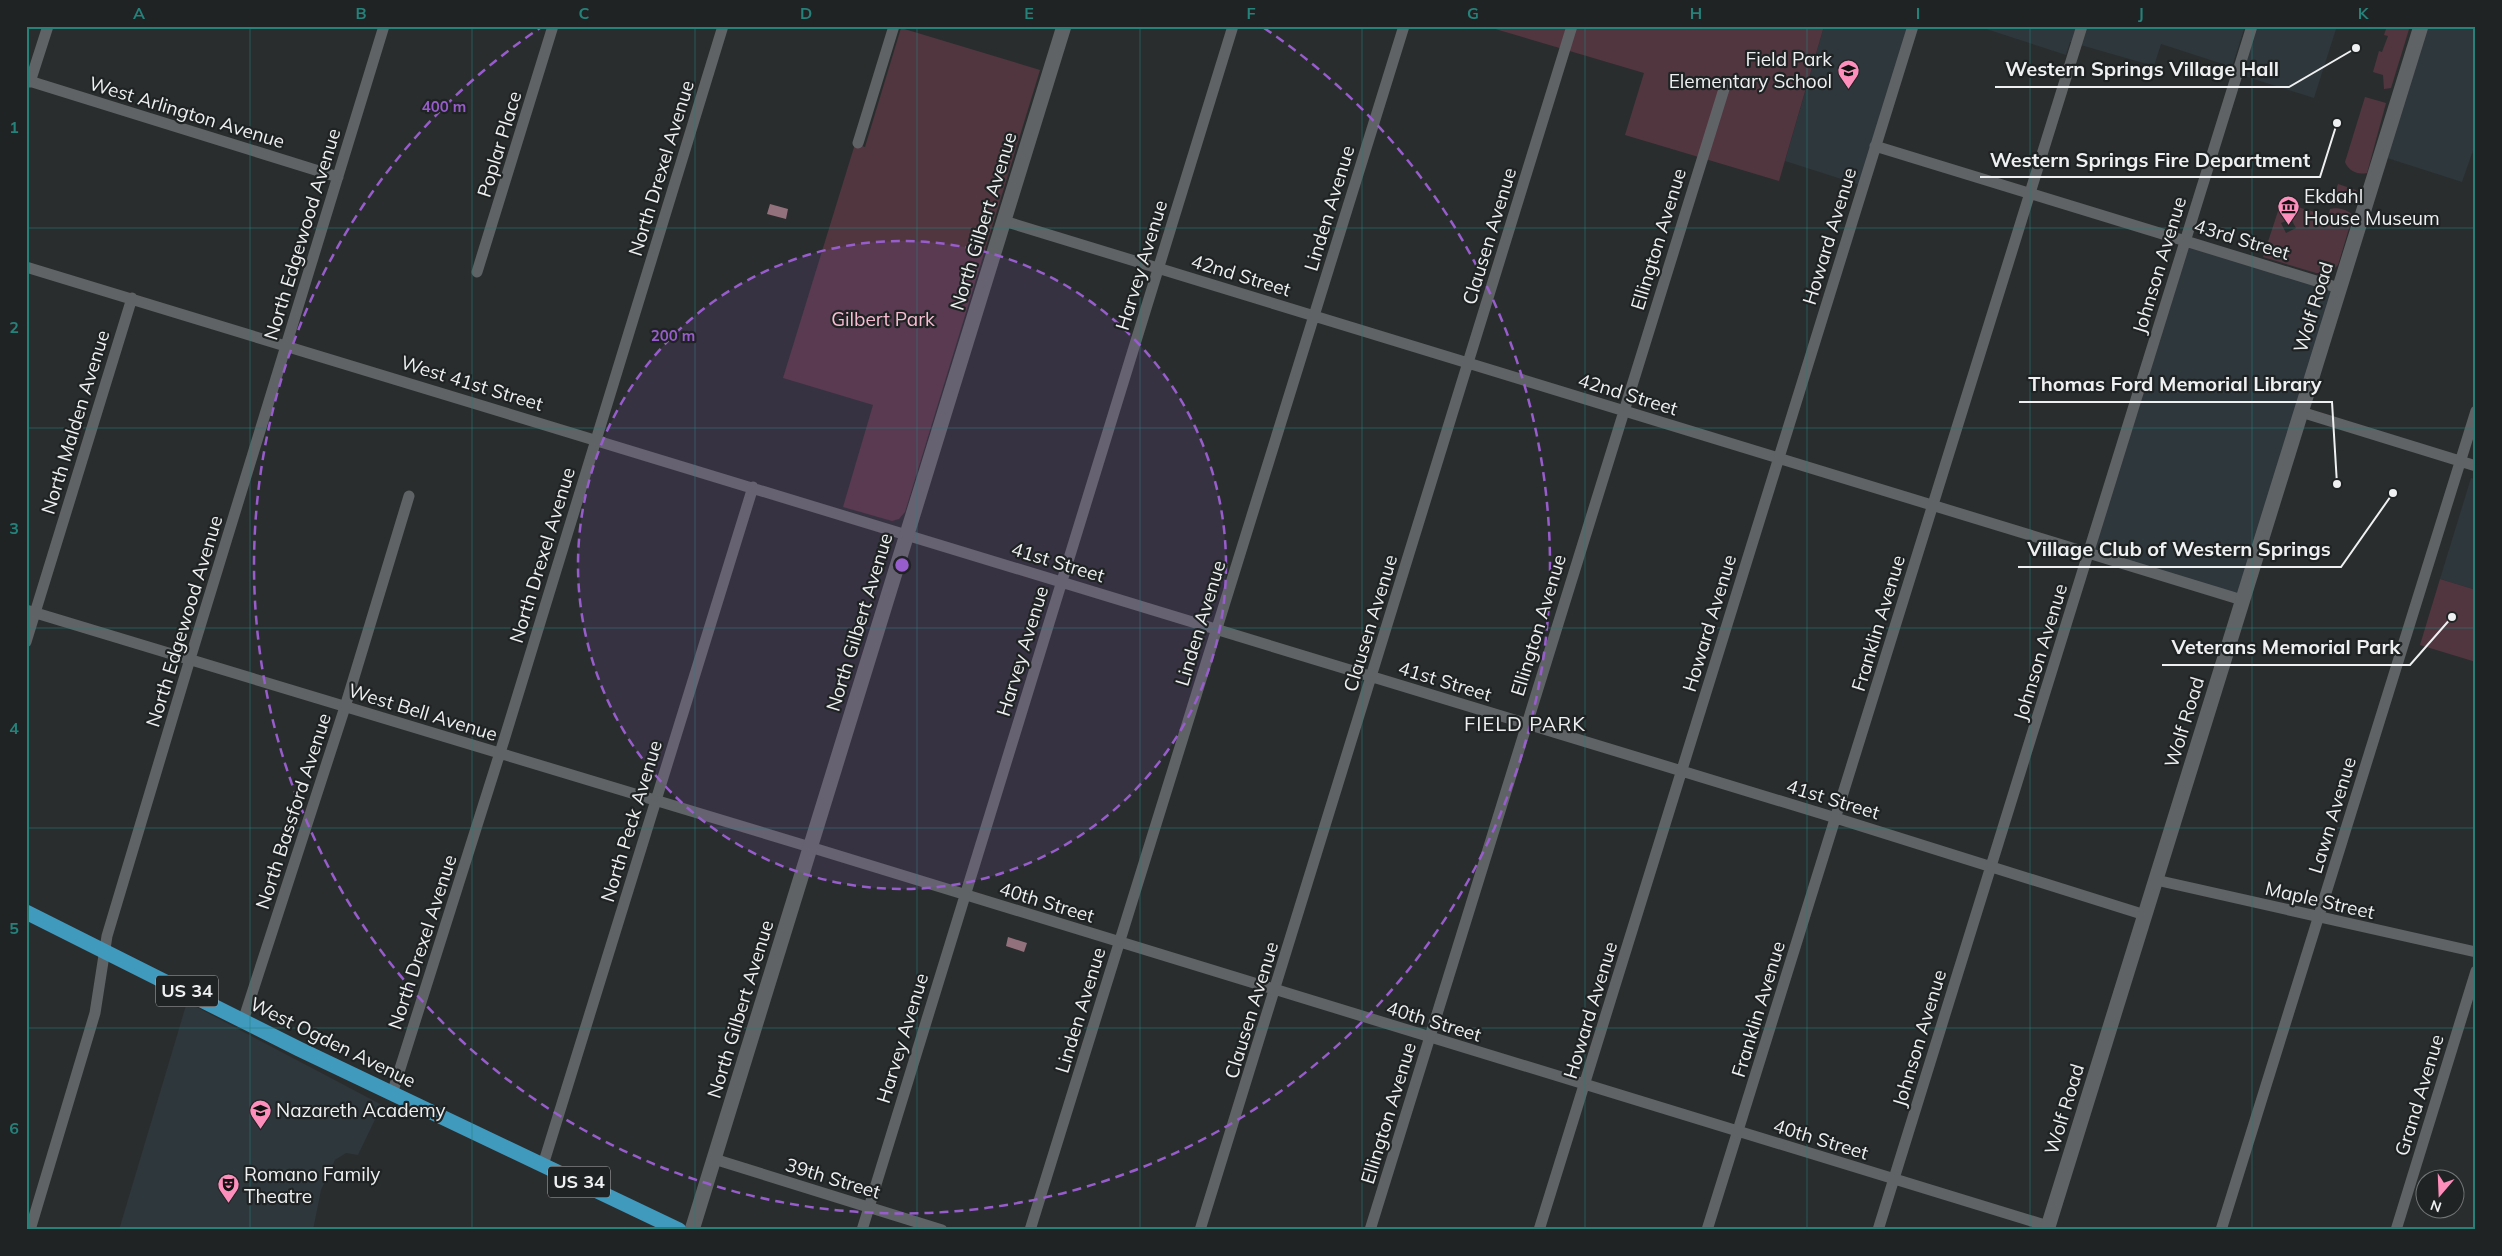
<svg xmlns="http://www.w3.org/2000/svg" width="2502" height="1256" viewBox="0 0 2502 1256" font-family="Mulish,sans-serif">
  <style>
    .built { fill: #2e373c }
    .green { fill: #513640; fill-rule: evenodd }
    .water { fill: #92717d }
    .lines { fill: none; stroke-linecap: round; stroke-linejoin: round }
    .street { stroke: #606365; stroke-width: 11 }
    .secondary { stroke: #606365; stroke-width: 15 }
    .primary { stroke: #409abe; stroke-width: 15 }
    .grid { fill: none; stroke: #25827b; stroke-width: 1; stroke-opacity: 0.55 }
    .ring { fill: none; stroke: #985dcc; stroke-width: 2.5; stroke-dasharray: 9 6 }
    .labels { text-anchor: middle; stroke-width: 4.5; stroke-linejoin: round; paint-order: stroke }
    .shield { fill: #202324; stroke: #b0b2b4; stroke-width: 1 }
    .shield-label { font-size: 18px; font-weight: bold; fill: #eef0f1 }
    .poi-label { font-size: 19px; fill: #eef0f1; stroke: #202324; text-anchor: start }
    .street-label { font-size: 19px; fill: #eef0f1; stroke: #202324 }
    .park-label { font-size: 19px; fill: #f9bdd3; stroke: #202324 }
    .neighbourhood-label { font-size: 20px; letter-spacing: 1px; fill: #eef0f1; stroke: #202324 }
    .centre { fill: #985dcc; stroke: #202324; stroke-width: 2.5 }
    .ring-label { font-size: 15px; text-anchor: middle; font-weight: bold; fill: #985dcc; stroke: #202324; stroke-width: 4.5; stroke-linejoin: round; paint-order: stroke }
    .leader { fill: none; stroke: #eef0f1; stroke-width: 2 }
    .callout-dot { fill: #eef0f1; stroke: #202324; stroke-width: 2 }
    .callout-label { font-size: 20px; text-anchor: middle; font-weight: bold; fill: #eef0f1; stroke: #202324; stroke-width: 4.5; stroke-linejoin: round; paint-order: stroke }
    .neatline { fill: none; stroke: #25827b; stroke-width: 2 }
    .grid-label { font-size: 16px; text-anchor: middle; font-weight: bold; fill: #25827b }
  </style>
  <rect width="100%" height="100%" fill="#2a2d2e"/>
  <path class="built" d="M1824 26H1909L1860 185 1785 161Z
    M1977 26H2245L2232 67 2161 44 2154 66 2070 42 2066 55Z
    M2257 26H2337L2314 98 2241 75Z
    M2425 26H2476V142L2462 182 2384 157Z
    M2188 244 2335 290 2239 598 2093 552Z
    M2471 478 2476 480V590L2440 579Z
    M187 1002 382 1105 358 1155 346 1153 335 1160 321 1190 313 1230H119Z"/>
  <path class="green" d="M1485 26H1824L1779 181 1625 135 1644 73Z
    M2387 26H2410L2391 88 2384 89 2383 75 2373 72 2379 51 2382 52 2388 36 2384 35Z
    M901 28 1040 70 905 512 899 519 892 521 843 507 873 405 783 378 855 144 865 147Z
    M2365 97 2386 103 2367 173C2357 175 2349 171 2345 162Z
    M2338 184 2356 190 2360 195 2358 200 2353 201 2334 195Z
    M2281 202 2328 216 2330 209C2338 207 2347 210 2353 215L2338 265 2330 273H2316L2263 257ZM2291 219 2296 228 2286 233 2281 223Z
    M2440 579 2476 590V662L2420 645Z"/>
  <path class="water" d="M770 204 788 209 786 219 767 214Z
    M1008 937 1027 943 1024 952 1006 946Z"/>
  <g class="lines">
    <path class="street" d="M26 80 338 177
      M30 82 48 26
      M858 143 894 26
      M1875 146 2339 288
      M1004 221 2242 600
      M26 267 1823 814 2145 915
      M477 272 553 26
      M2301 412 2476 466
      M26 610 810 847 2048 1226
      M26 642 132 298
      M2156 880 2476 952
      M243 1021 345 707 409 496
      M392 1094 504 740 723 26
      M714 1159 942 1230
      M543 1165 753 487
      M30 1230 95 1013 107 936 190 659 384 26
      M862 1230 1233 26
      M1030 1230 1404 26
      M1200 1230 1572 26
      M1370 1230 1724 89
      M1539 1230 1913 26
      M1707 1230 2082 26
      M1878 1230 2252 26
      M2221 1230 2476 411
      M2396 1230 2476 971"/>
    <path class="secondary" d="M692 1230 1064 26
      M2047 1230 2421 26"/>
    <path class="primary" d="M26 912 299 1049 679 1230"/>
  </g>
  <path class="grid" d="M250 26V1230M472 26V1230M695 26V1230M917 26V1230M1140 26V1230M1362 26V1230M1585 26V1230M1807 26V1230M2030 26V1230M2252 26V1230M26 228H2476M26 428H2476M26 628H2476M26 828H2476M26 1028H2476"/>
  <circle cx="902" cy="565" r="324" fill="#985dcc" fill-opacity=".12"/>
  <g class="ring">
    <circle cx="902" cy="565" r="324"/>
    <path d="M1264 28A648 648 0 1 1 540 28"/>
  </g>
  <defs>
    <symbol id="school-pin" viewBox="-11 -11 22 30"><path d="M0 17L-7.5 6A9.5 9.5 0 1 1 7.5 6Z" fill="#fe8ebc" stroke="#202324"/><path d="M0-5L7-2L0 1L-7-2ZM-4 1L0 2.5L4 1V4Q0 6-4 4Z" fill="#111"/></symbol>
    <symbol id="museum-pin" viewBox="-11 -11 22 30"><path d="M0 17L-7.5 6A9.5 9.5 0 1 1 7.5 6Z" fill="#fe8ebc" stroke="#202324"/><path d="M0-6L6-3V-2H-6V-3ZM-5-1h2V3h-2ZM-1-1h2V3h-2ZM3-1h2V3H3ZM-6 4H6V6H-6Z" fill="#111"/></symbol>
    <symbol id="theatre-pin" viewBox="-11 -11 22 30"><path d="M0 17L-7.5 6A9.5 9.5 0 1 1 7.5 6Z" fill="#fe8ebc" stroke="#202324"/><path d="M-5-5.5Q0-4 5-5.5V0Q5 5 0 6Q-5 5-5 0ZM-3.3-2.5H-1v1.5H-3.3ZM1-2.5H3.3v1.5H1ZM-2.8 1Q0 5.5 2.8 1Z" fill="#111"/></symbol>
  </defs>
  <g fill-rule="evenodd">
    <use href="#school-pin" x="1836" y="58" width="25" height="34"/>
    <use href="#museum-pin" x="2276" y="194" width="25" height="34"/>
    <use href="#school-pin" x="248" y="1098" width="25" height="34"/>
    <use href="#theatre-pin" x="216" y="1172" width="25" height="34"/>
  </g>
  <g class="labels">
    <g class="shield">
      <rect x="156" y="975.5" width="62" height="31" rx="4"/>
      <rect x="548" y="1166.5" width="62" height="31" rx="4"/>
    </g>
    <g class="shield-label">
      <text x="187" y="997">US 34</text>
      <text x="579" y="1188">US 34</text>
    </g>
    <g class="poi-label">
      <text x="1832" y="66" text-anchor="end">Field Park<tspan x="1832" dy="22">Elementary School</tspan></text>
      <text x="2304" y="203">Ekdahl<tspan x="2304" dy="22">House Museum</tspan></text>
      <text x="276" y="1117">Nazareth Academy</text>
      <text x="244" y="1181">Romano Family<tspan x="244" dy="22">Theatre</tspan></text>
    </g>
    <g class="street-label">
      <text transform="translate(187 112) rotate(17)" y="7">West Arlington Avenue</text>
      <text transform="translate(499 144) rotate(-73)" y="7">Poplar Place</text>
      <text transform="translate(661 168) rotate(-73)" y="7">North Drexel Avenue</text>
      <text transform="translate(1329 208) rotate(-73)" y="7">Linden Avenue</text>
      <text transform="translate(983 221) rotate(-73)" y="7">North Gilbert Avenue</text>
      <text transform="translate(302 234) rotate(-73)" y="7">North Edgewood Avenue</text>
      <text transform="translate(1489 236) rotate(-73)" y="7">Clausen Avenue</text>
      <text transform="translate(1829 236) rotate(-73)" y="7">Howard Avenue</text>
      <text transform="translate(1658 239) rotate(-73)" y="7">Ellington Avenue</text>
      <text transform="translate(2242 239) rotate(17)" y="7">43rd Street</text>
      <text transform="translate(1141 265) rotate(-73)" y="7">Harvey Avenue</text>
      <text transform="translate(2159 265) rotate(-73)" y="7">Johnson Avenue</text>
      <text transform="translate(1241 275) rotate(17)" y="7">42nd Street</text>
      <text transform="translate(2313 307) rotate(-73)" y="7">Wolf Road</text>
      <text transform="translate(472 383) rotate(17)" y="7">West 41st Street</text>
      <text transform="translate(1628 394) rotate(17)" y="7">42nd Street</text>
      <text transform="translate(75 422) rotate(-73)" y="7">North Malden Avenue</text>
      <text transform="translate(542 555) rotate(-73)" y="7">North Drexel Avenue</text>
      <text transform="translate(1058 562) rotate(17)" y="7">41st Street</text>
      <text transform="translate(184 621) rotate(-73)" y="7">North Edgewood Avenue</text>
      <text transform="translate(859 622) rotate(-73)" y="7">North Gilbert Avenue</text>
      <text transform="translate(1200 623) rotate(-73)" y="7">Linden Avenue</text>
      <text transform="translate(1370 623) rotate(-73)" y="7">Clausen Avenue</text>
      <text transform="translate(1709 623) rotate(-73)" y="7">Howard Avenue</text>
      <text transform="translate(1878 623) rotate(-73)" y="7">Franklin Avenue</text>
      <text transform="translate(1538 625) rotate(-73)" y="7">Ellington Avenue</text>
      <text transform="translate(1022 651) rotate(-73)" y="7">Harvey Avenue</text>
      <text transform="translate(2040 652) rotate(-73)" y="7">Johnson Avenue</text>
      <text transform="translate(1445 681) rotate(17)" y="7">41st Street</text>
      <text transform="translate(423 712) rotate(17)" y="7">West Bell Avenue</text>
      <text transform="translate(2184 722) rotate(-73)" y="7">Wolf Road</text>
      <text transform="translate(1833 799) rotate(17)" y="7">41st Street</text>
      <text transform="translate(293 811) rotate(-72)" y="7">North Bassford Avenue</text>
      <text transform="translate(2332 815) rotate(-73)" y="7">Lawn Avenue</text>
      <text transform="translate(631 821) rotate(-73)" y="7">North Peck Avenue</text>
      <text transform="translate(2320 900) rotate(13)" y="7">Maple Street</text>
      <text transform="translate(1047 902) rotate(17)" y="7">40th Street</text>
      <text transform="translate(422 942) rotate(-72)" y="7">North Drexel Avenue</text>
      <text transform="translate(740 1009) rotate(-73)" y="7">North Gilbert Avenue</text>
      <text transform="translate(1758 1009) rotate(-73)" y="7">Franklin Avenue</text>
      <text transform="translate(1080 1010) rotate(-73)" y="7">Linden Avenue</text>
      <text transform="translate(1251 1010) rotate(-73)" y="7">Clausen Avenue</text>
      <text transform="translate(1590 1010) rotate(-73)" y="7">Howard Avenue</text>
      <text transform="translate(1434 1021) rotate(17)" y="7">40th Street</text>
      <text transform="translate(902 1038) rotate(-73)" y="7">Harvey Avenue</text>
      <text transform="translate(1919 1038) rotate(-73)" y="7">Johnson Avenue</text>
      <text transform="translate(333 1042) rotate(26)" y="7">West Ogden Avenue</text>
      <text transform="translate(2419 1095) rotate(-73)" y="7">Grand Avenue</text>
      <text transform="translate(2064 1109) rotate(-73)" y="7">Wolf Road</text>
      <text transform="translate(1388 1113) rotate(-73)" y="7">Ellington Avenue</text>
      <text transform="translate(1821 1139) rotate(17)" y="7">40th Street</text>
      <text transform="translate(833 1178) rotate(17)" y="7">39th Street</text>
    </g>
    <g class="park-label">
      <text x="883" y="326">Gilbert Park</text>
    </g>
    <g class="neighbourhood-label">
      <text x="1525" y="731">FIELD PARK</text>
    </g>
  </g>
  <circle cx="902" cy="565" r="8" class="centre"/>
  <g class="ring-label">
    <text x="444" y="112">400 m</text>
    <text x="673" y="341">200 m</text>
  </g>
  <path class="leader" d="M2356 48L2289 87H1995M2337 123L2320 177H1980M2337 484L2332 402H2019M2393 493L2341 567H2018M2452 617L2410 665H2162"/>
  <g class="callout-dot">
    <circle cx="2356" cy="48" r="5"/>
    <circle cx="2337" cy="123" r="5"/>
    <circle cx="2337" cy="484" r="5"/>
    <circle cx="2393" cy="493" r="5"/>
    <circle cx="2452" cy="617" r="5"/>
  </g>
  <g class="callout-label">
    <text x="2142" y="76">Western Springs Village Hall</text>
    <text x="2150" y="167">Western Springs Fire Department</text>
    <text x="2175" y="391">Thomas Ford Memorial Library</text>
    <text x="2179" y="556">Village Club of Western Springs</text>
    <text x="2286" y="654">Veterans Memorial Park</text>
  </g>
  <rect width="2502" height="1256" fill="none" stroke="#202324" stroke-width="55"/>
  <g transform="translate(2440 1194) rotate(199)"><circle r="24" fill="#202324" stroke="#727576"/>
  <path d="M0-4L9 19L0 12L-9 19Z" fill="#fe8ebc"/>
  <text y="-8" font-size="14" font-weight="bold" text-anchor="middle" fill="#eef0f1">N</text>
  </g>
  <rect x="28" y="28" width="2446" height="1200" class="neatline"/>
  <g class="grid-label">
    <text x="139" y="19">A</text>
    <text x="361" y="19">B</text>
    <text x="584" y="19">C</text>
    <text x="806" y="19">D</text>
    <text x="1029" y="19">E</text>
    <text x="1251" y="19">F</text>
    <text x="1473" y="19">G</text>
    <text x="1696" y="19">H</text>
    <text x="1918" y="19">I</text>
    <text x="2141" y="19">J</text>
    <text x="2363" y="19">K</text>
    <text x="14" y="133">1</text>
    <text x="14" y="333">2</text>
    <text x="14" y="534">3</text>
    <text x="14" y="734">4</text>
    <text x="14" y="934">5</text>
    <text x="14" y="1134">6</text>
  </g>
</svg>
